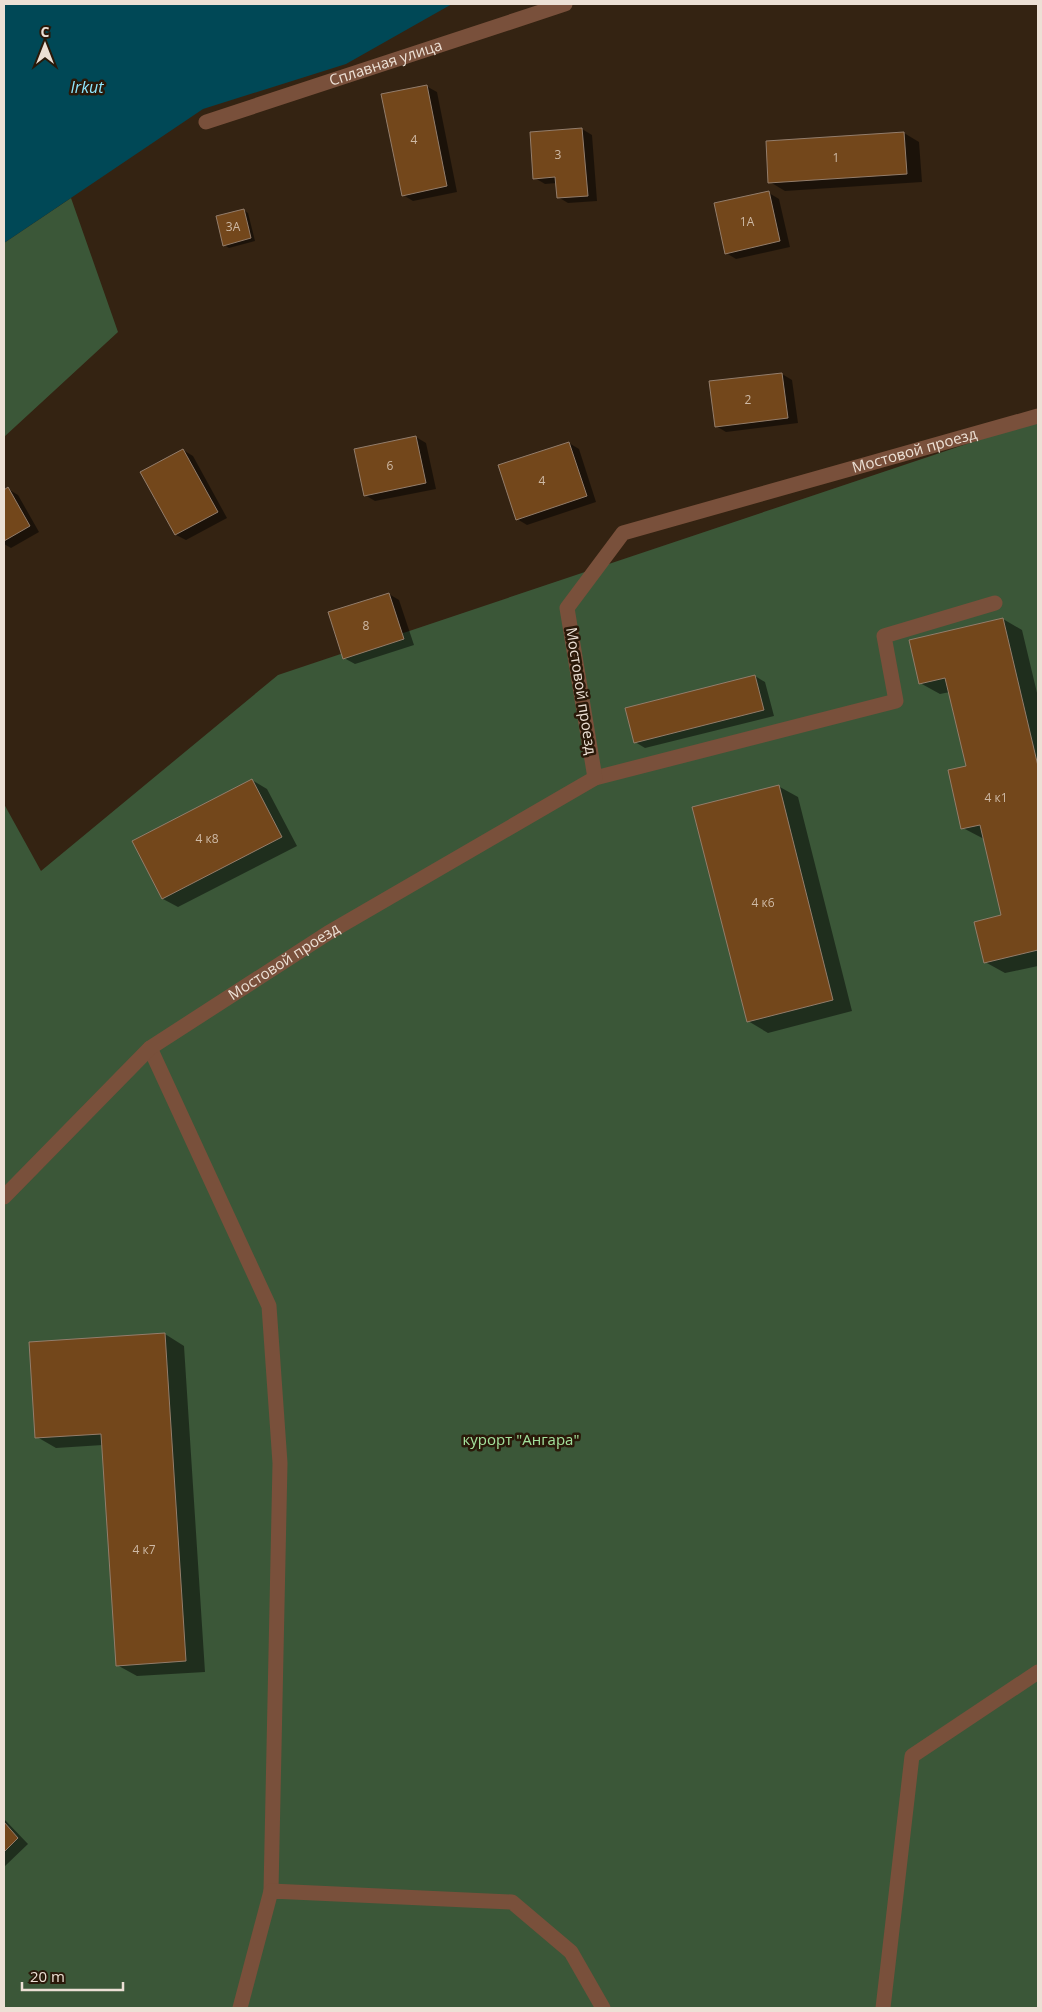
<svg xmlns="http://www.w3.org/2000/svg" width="1042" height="2012" viewBox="0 0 1042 2012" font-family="'Open Sans',sans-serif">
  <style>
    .green { fill: #3b5738 }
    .water { fill: #004856 }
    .shadow { fill: #0007 }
    .building { fill: #73471b; stroke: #937d6b }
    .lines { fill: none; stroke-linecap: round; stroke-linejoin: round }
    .minor { stroke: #79503b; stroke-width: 15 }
    .labels { text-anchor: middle; stroke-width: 5; stroke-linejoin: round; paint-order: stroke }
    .number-label { font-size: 12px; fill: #cebaa6 }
    .street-label { font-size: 15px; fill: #ece0d5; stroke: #2a1909 }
    .park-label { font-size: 15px; fill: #a4e29d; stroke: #2a1909 }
    .water-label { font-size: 16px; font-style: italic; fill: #8fe8ff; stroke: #2a1909 }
  </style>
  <rect width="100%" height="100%" fill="#342312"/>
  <path class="green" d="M71 198 118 332 4 437V243Z
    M1038 420V2008H4V804L41 871 278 675Z"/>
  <path class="water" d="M4 4H452L346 64 203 109 4 243Z"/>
  <path class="shadow" d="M426 86 437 92 457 192 413 201 403 195Z
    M582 129 592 135 597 201 568 203 558 197 557 183 545 184 535 178Z
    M904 133 919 142 922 182 785 191 770 182Z
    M769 193 779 199 790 247 736 259 726 253Z
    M243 210 248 213 255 241 229 248 224 245Z
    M782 374 792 380 798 423 726 432 716 426Z
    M416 437 426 443 436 489 375 501 365 495Z
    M569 443 579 449 596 502 527 525 517 519Z
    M183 450 193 456 227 518 186 540 176 535Z
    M8 489 18 495 39 532 11 548 4 544V491Z
    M389 594 399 600 414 645 355 664 344 658Z
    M1003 619 1022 630 1038 697V966L1005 973 985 962 1003 916 984 839 963 828 967 767 950 692 940 694 920 683Z
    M755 676 765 682 774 716 645 748 635 742Z
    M252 780 267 789 297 846 178 907 163 899 133 842Z
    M778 786 798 797 852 1011 768 1033 748 1021Z
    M165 1334 184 1346 205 1672 137 1676 117 1665 103 1445 56 1448 37 1437Z
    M4 1819 28 1844 4 1867Z"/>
  <path class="building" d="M427 85 447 186 402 196 381 94Z
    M582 128 588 196 557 198 555 177 533 179 530 132Z
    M904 132 907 174 768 183 766 141Z
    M769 191 780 241 725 254 714 203Z
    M244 209 251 238 223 246 216 216Z
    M782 373 788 418 715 427 709 381Z
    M416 436 426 483 364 496 354 449Z
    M569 442 587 496 516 520 498 465Z
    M183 449 218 512 175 535 140 472Z
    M8 487 30 526 4 541V490Z
    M389 593 404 639 343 659 328 612Z
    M1003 618 1038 766V950L984 963 974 922 1001 915 980 825 961 829 948 770 966 766 945 678 919 684 909 640Z
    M755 675 764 710 634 743 625 708Z
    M252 779 282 837 162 899 132 841Z
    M779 785 833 1000 747 1022 692 807Z
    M165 1333 186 1661 116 1666 101 1434 35 1438 29 1342Z
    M4 1822 18 1838 4 1852Z"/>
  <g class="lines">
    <g class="minor">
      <path id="s1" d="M206 122 565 4"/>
      <path d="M595 778 896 701 884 636 995 603"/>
      <path d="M150 1048 269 1306 280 1463 271 1891"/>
      <path id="s2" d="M4 1197 150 1048 328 933 595 778 567 608 623 533 1038 416"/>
      <path d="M240 2008 271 1891 512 1902 571 1952 603 2008"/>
      <path d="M883 2008 912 1756 1038 1672"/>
    </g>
  </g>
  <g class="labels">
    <g class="number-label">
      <text x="414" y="144">4</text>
      <text x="558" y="159">3</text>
      <text x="836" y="162">1</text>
      <text x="747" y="226">1А</text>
      <text x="233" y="231">3А</text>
      <text x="748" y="404">2</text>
      <text x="390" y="470">6</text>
      <text x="542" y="485">4</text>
      <text x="366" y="630">8</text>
      <text x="996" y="802">4 к1</text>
      <text x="207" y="843">4 к8</text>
      <text x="763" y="907">4 к6</text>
      <text x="144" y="1554">4 к7</text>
    </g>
    <g class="street-label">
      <text dy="5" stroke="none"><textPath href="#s1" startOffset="189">Сплавная улица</textPath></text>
      <text dy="5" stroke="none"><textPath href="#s2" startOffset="1298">Мостовой проезд</textPath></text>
      <text transform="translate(581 691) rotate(81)" y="5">Мостовой проезд</text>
      <text dy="5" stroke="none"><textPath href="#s2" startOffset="368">Мостовой проезд</textPath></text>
    </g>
    <g class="park-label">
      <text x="521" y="1445">курорт "Ангара"</text>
    </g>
    <g class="water-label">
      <text x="87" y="93">Irkut</text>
    </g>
  </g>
  <rect width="1042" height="2012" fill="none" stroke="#ece0d5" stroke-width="10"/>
  <g transform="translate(45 45)" stroke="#2a1909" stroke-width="4" paint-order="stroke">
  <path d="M0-4L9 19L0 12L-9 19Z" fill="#ece0d5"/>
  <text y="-8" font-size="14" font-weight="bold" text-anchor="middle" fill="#ece0d5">С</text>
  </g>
  <path d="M22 1982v8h101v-8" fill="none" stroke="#ece0d5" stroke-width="2.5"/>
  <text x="30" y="1982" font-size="15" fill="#ece0d5" stroke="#2a1909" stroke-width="4" paint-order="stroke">20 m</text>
</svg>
